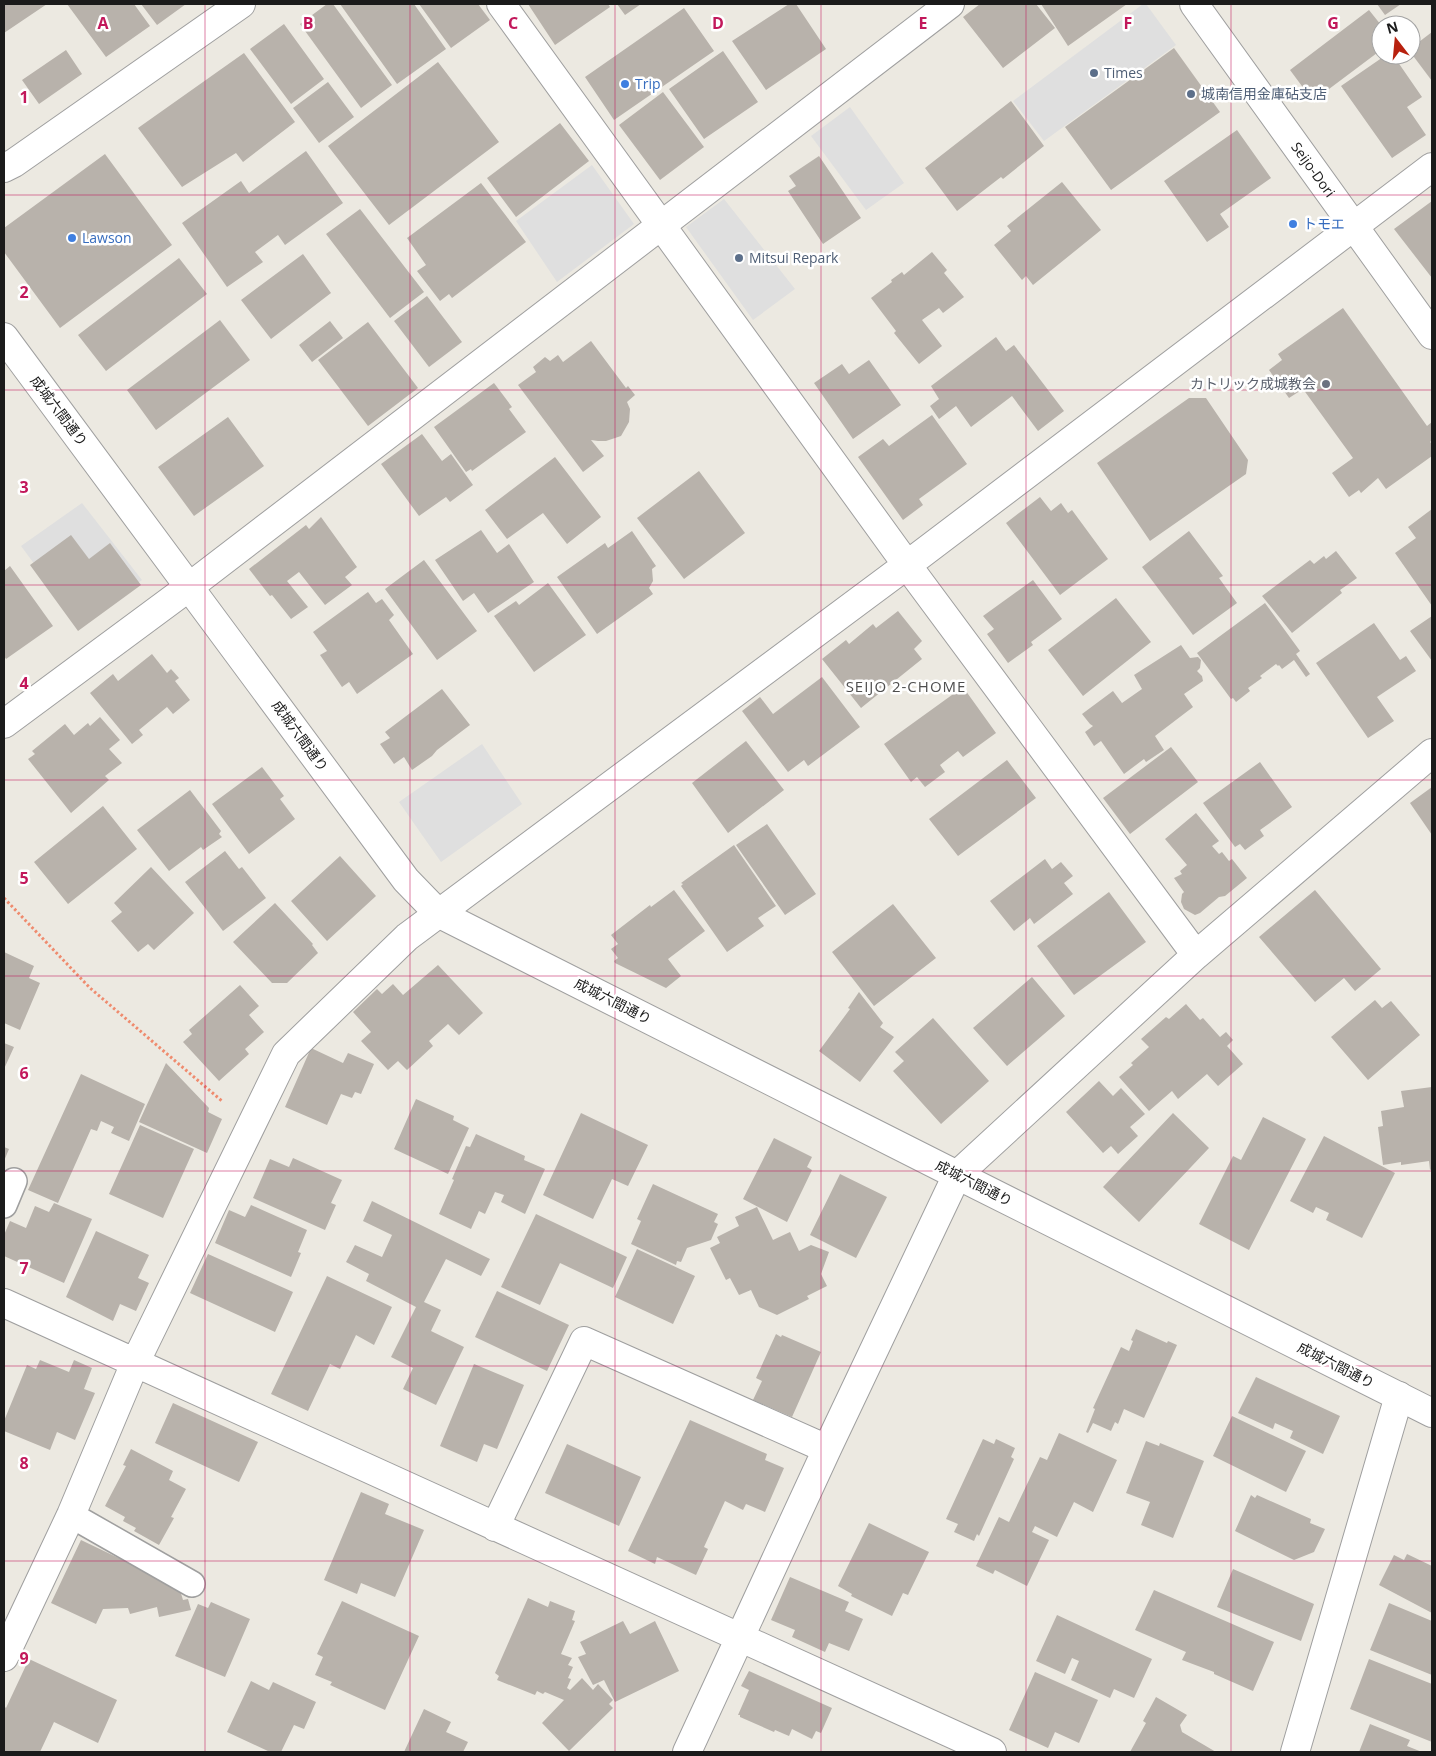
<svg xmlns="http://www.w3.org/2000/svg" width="1436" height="1756" viewBox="0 0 1436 1756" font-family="'Open Sans','Noto Sans JP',sans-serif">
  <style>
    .parking { fill: #dfdfdf }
    .building { fill: #b8b2ab }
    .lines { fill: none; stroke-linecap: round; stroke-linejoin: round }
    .service-casing { stroke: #9f9f9f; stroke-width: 28 }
    .minor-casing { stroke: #9f9f9f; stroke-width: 30 }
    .tertiary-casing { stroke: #9f9f9f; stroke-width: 30 }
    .path { stroke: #ef8b6e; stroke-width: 3; stroke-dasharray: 2.5 2.5; stroke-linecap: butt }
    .service { stroke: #fff; stroke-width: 25 }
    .minor { stroke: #fff; stroke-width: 28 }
    .tertiary { stroke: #fff; stroke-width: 28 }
    .grid { fill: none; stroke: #c2185b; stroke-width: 1; stroke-opacity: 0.55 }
    .service-dot { fill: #5c6f8a; stroke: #fff; stroke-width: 2 }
    .shop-dot { fill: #3f7fe0; stroke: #fff; stroke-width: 2 }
    .worship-dot { fill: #6b7280; stroke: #fff; stroke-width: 2 }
    .labels { text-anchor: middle; stroke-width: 5; stroke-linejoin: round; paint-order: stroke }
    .service-label { font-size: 14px; fill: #4e5e75; stroke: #fff; text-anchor: start }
    .shop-label { font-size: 14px; fill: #366cbe; stroke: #fff; text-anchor: start }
    .street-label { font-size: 14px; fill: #1b1b1b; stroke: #fff }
    .worship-label { font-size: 14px; fill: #5b616d; stroke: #fff; text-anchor: end }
    .neighbourhood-label { font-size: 15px; letter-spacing: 1px; fill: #4e4e4e; stroke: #fff }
    .grid-label { font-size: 16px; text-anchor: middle; font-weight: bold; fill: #c2185b; stroke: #fff; stroke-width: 5; stroke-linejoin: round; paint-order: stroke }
  </style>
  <rect width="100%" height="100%" fill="#ece9e1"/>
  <path class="parking" d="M1143 4H1146L1176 45 1044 141 1013 101Z
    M850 107 904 183 866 210 811 136Z
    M592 165 634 224 557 282 516 221Z
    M724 199 795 289 753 320 686 227Z
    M82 503 142 580 81 627 21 546Z
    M482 744 522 804 441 862 399 802Z"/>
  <path class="building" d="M4 4H47L4 33Z
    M67 4H134L150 26 106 57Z
    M141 4H186L157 25Z
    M327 4H333L392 85 361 108 300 24Z
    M340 4H414L446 49 397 84Z
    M419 4H478L490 20 451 48Z
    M528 4H608L610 7 555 45Z
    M617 4H641L625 15Z
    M789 4H796L826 49 766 90 732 41Z
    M980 4H1036L1055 28 1003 68 963 17Z
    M1041 4H1127L1068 46Z
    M1377 4H1401L1385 15Z
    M684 8 714 51 614 120 585 77Z
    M1369 10 1381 25V50L1313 101 1290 70Z
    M284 24 324 79 291 104 250 49Z
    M1432 32V81L1411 53V48Z
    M1174 48 1220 112 1111 190 1065 127Z
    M66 50 82 74 39 104 22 80Z
    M723 51 758 102 704 139 669 89Z
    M244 53 295 122 243 162 236 153 182 187 138 128Z
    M1386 55H1393L1422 97 1407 107 1426 135 1392 158 1341 86Z
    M438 62 499 142 389 225 328 146Z
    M328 82 354 117 319 143 293 108Z
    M663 92 704 147 660 180 619 125Z
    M1011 101 1044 146 1003 179 1001 177 957 211 925 168Z
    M560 123 589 161 516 217 487 178Z
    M1237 130 1271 178 1220 214 1229 227 1207 242 1164 181Z
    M306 151 343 203 285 245 278 235 255 252 263 262 227 287 182 223 241 181 249 193Z
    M105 154 172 245 60 328 4 252V228Z
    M819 156 861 218 823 244 788 191 796 186 789 176Z
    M1062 182 1101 230 1033 285 1026 276 1022 280 994 245 1011 231 1007 226Z
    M481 183 526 242 452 298 449 294 440 301 417 271 426 265 407 238Z
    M1432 201V278L1394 229Z
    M360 209 424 292 390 318 326 234Z
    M932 252 947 270 944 273 964 297 943 313 939 308 922 320 942 346 919 364 894 333 896 331 871 298 892 282 891 280 902 272 904 275Z
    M303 254 331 293 271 339 241 300Z
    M179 258 207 294 106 371 78 335Z
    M427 296 462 342 429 367 394 321Z
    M1343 308 1427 426 1432 422V440L1430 442 1432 444V456L1386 489 1378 478 1361 493 1359 490 1349 497 1332 473 1353 458 1303 389 1289 398 1269 370 1282 360 1278 354Z
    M220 320 250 360 156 430 127 390Z
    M330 321 343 338 312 362 299 345Z
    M368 322 418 388 368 426 318 360Z
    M996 337 1006 351 1014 345 1064 411 1038 431 1012 396 971 427 956 406 939 419 930 406 939 399 931 386Z
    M591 341 626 388 628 386 635 395 627 402 630 409 629 422 621 436 606 441H598L591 440 604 456 583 472 518 385 536 372 533 367 545 357 550 361 558 355 563 362Z
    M869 360 901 405 853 439 814 383 842 364 849 374Z
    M494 383 512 407 509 409 526 432 472 471 471 469 466 472 434 427Z
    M1189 398H1206L1248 460 1246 474 1150 541 1097 463Z
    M932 415 967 464 919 499 923 505 903 520 858 457 883 439 889 446Z
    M228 417 264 466 194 516 158 467Z
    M422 434 442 461 451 454 473 485 450 502 446 497 419 516 381 464Z
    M555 457 601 517 567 544 543 513 507 539 485 510Z
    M699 471 745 533 684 579 637 518Z
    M1040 497 1051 511 1061 503 1068 513 1072 510 1108 559 1060 595 1006 523Z
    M1432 509V606L1395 553 1416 538 1408 527Z
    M321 517 357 567 345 577 352 585 325 605 299 572 287 581 308 607 291 619 272 595 270 596 249 569 306 525 309 529Z
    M481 530 497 553 509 544 534 582 488 613 474 593 463 601 435 560Z
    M632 531 656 566 652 569 653 581 649 588 653 594 597 634 557 577 605 543 608 548Z
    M1189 531 1223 576 1219 578 1237 603 1193 635 1142 567Z
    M71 535 89 559 110 543 141 585 78 631 30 565Z
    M1336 551 1357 578 1340 590 1342 593 1292 633 1262 596 1310 560 1314 564 1324 556 1326 559Z
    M424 560 477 631 437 660 385 589Z
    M10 566 53 626 6 659 4 656V571Z
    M1033 580 1062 619 1031 642 1033 645 1008 663 987 634 994 629 983 616Z
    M548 583 586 635 534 672 494 616 516 601 519 605Z
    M368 592 376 603 382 599 394 615 389 620 413 654 357 694 349 682 342 687 320 655 327 651 313 632Z
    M1116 598 1151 642 1083 696 1048 650Z
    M1265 603 1300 651 1296 654 1310 674 1306 677 1294 660 1282 669 1279 665 1278 666 1276 664 1260 676 1262 678 1248 688 1250 691 1236 702 1233 698 1231 699 1197 653Z
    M898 611 922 641 914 649 922 659 861 708 822 659 846 640 849 644 873 624 876 628Z
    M1432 616V661L1410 631Z
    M1374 623 1400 660 1406 656 1416 671 1377 697 1394 721 1368 738 1316 663Z
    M1181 645 1190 658 1198 657 1201 660 1200 668 1197 671 1202 676 1203 681 1184 694 1193 707 1155 736 1164 750 1146 762 1144 759 1124 774 1101 741 1094 746 1085 732 1093 726 1090 724 1082 714 1113 691 1122 703 1142 689 1134 675Z
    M152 654 167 673 171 669 179 678 175 681 190 700 173 714 167 707 139 730 143 735 132 744 90 693 113 674 118 681Z
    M822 677 860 727 808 766 804 760 788 772 742 711 760 697 773 714Z
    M963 687 996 733 963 757 958 751 940 765 945 772 925 787 917 777 911 782 884 744Z
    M442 689 470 725 437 750 432 756 412 770 404 757 394 764 380 744 390 738 385 732Z
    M100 717 120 740 109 749 122 763 105 776 109 780 71 813 28 759 35 754 32 751 65 724 74 735 88 723 90 726Z
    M746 741 784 790 728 833 692 783Z
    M1171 747 1198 782 1130 834 1103 798Z
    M1007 760 1036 798 958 856 929 819Z
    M1260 762 1292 807 1260 830 1264 836 1245 850 1240 844 1235 847 1203 803Z
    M262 767 284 796 280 799 295 819 249 854 212 804Z
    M1432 787V835L1410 803Z
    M190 790 221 831 219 834 222 837 203 850 201 847 169 871 137 830Z
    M103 806 137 849 68 904 34 862Z
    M1196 813 1219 841 1212 846 1219 854 1222 852 1229 861 1232 859 1247 878 1225 896 1219 897 1200 913 1195 915 1184 909 1181 902 1182 894 1184 892 1174 878 1182 874 1180 871 1187 865 1165 839Z
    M767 824 816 894 785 915 736 845Z
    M734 845 776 906 758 918 764 926 727 952 681 886 683 884 681 883Z
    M225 851 239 869 242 867 266 898 223 931 185 882Z
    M340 856 376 896 327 941 291 901Z
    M1045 859 1052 869 1061 862 1073 876 1064 883 1073 894 1034 924 1030 918 1014 931 990 901Z
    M151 867 194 913 154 950 148 944 138 952 111 921 122 912 114 903Z
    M674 890 705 931 668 959 681 976 666 988 615 963 614 961 618 958 611 949 618 944 611 935 650 905 651 907Z
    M1315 890 1381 969 1355 991 1344 978 1315 1002 1259 937Z
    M1109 892 1146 942 1074 995 1037 946Z
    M275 903 313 944 312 945 318 953 287 983H272L233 942Z
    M893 904 936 958 874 1006 832 952Z
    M4 952 34 966 29 978 40 983 20 1030 4 1023Z
    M438 965 483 1013 459 1035 448 1024 429 1041 433 1046 407 1070 398 1061 388 1070 361 1041 371 1032 353 1012 377 989 382 994 393 984 403 995Z
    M1032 977 1065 1016 1007 1066 973 1028Z
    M240 985 259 1006 249 1015 264 1032 245 1049 249 1054 219 1081 183 1042 192 1034 189 1030Z
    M859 992 883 1023 880 1027 894 1037 860 1082 819 1051 850 1009 848 1008Z
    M1375 1000 1382 1008 1391 1001 1420 1035 1368 1080 1331 1037Z
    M1186 1004 1200 1020 1203 1018 1220 1037 1226 1032 1233 1040 1227 1046 1243 1064 1218 1086 1207 1074 1178 1099 1172 1091 1149 1111 1119 1077 1133 1065 1131 1063 1149 1047 1141 1039 1166 1017 1169 1019Z
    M933 1018 989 1081 941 1124 893 1071 904 1061 895 1052Z
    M4 1043 14 1047 4 1069Z
    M311 1048 343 1063 348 1053 374 1064 361 1094 355 1092 352 1098 341 1094 327 1125 285 1107Z
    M166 1063 209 1108 208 1112 222 1119 207 1153 139 1122Z
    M81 1074 145 1104 129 1141 111 1133 114 1127 101 1121 97 1131 91 1129 58 1203 28 1190Z
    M1099 1081 1113 1096 1121 1088 1145 1114 1130 1127 1138 1136 1118 1154 1111 1146 1103 1153 1066 1112Z
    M1432 1087V1169L1430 1170 1429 1161 1401 1165V1162L1383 1165 1378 1127 1383 1126 1381 1111 1404 1107 1401 1091Z
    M416 1099 454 1116 453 1120 469 1128 448 1174 394 1149Z
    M581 1113 648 1145 628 1186 612 1179 593 1219 543 1195Z
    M1173 1113 1209 1148 1139 1222 1103 1187Z
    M1263 1117 1306 1139 1249 1250 1199 1224 1233 1156 1241 1160Z
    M140 1125 194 1149 163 1218 109 1194Z
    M476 1134 525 1156 524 1160 545 1169 525 1214 501 1202 504 1195 495 1192 485 1214 479 1211 471 1229 439 1214 454 1180 452 1179 466 1146 470 1147Z
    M1324 1136 1395 1173 1362 1238 1326 1220 1329 1213 1316 1207 1313 1213 1290 1201Z
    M774 1138 812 1157 807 1167 812 1170 787 1222 743 1199Z
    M4 1147 9 1149 4 1161Z
    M293 1158 342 1180 331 1203 336 1205 325 1230 253 1198 270 1159 289 1167Z
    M840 1174 887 1197 856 1258 810 1235Z
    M653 1184 718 1214 714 1222 718 1224 711 1240 687 1248 681 1262 677 1261 676 1265 631 1244 641 1221 637 1219Z
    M372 1201 490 1259 481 1276 446 1259 424 1302 441 1310 431 1331 464 1347 436 1405 403 1389 413 1368 391 1357 416 1307 366 1281 369 1274 346 1262 355 1245 382 1257 392 1235 363 1221Z
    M54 1203 92 1219 64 1283 4 1256V1235L10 1221 26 1228 35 1206 49 1212Z
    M251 1205 307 1230 298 1252 301 1253 291 1277 215 1243 229 1210 245 1217Z
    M757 1207 773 1240 790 1232 799 1251 811 1245 829 1252 821 1274 827 1286 807 1296 809 1299 777 1315 759 1307 751 1290 739 1295 730 1278 726 1280 710 1248 720 1243 717 1237 739 1226 735 1217Z
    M536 1214 627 1257 613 1288 560 1263 540 1305 501 1287Z
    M96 1231 149 1255 138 1278 149 1283 136 1311 120 1304 113 1321 66 1297Z
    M637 1249 695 1276 673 1324 615 1297Z
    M208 1254 293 1292 275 1332 190 1293Z
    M327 1276 392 1307 374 1345 356 1335 340 1369 330 1364 308 1411 271 1394Z
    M497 1291 569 1325 547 1371 475 1337Z
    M1136 1329 1167 1343 1168 1341 1177 1345 1144 1418 1124 1409 1118 1424 1115 1422 1111 1431 1093 1423 1088 1433 1086 1432 1095 1409 1093 1408 1121 1347 1129 1351 1133 1341 1131 1340Z
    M776 1334 781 1337 782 1335 821 1352 792 1417 753 1400 762 1381 756 1378Z
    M40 1360 69 1372 74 1360 92 1368 84 1389 95 1393 75 1440 57 1432 50 1450 4 1431V1421L27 1365 36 1369Z
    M474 1364 524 1385 497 1449 484 1444 477 1462 440 1446Z
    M1256 1377 1340 1416 1323 1454 1290 1438 1293 1431 1275 1423 1273 1429 1238 1413Z
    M173 1403 258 1442 239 1482 155 1443Z
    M1232 1416 1306 1451 1286 1492 1213 1456Z
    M690 1420 767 1454 765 1460 784 1468 765 1512 746 1504 743 1510 725 1501 704 1547 708 1549 696 1575 657 1557 655 1564 628 1551Z
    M1059 1433 1117 1460 1093 1512 1074 1502 1057 1537 1035 1526 1032 1532 1049 1540 1027 1586 995 1570 993 1574 976 1566 999 1517 1009 1522 1040 1457 1047 1460Z
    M983 1439 994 1444 996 1439 1015 1448 1011 1457 1014 1459 979 1536 977 1534 974 1541 954 1532 958 1524 946 1519Z
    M1146 1441 1159 1446 1160 1443 1204 1461 1173 1538 1141 1525 1150 1502 1126 1493Z
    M567 1444 641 1477 619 1526 545 1493Z
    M131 1449 173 1471 169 1480 186 1489 171 1517 174 1518 159 1545 134 1531 136 1528 123 1521 125 1517 105 1506 126 1466 123 1465Z
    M361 1492 389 1504 385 1514 424 1530 395 1597 361 1583 357 1594 324 1580Z
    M1251 1495 1255 1498 1257 1495 1311 1519 1310 1523 1325 1529 1314 1552 1294 1560 1235 1531Z
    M869 1523 929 1552 908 1595 903 1593 892 1616 851 1596 852 1594 838 1586Z
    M81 1540 179 1587 183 1600 188 1599 191 1610 159 1617 157 1607 130 1614 128 1608 103 1609 96 1624 51 1603Z
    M1407 1554 1432 1566V1613L1379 1585 1394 1555 1404 1560Z
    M1233 1569 1314 1604 1301 1641 1217 1607Z
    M790 1577 849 1602 845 1611 863 1619 849 1651 829 1643 825 1652 792 1637 795 1630 771 1620Z
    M1154 1590 1274 1642 1253 1691 1214 1674V1672L1182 1660 1186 1652 1135 1630Z
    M528 1598 548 1607 550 1601 575 1611 572 1620 575 1621 561 1654 572 1658 568 1665 573 1667 568 1678 571 1679 567 1688 570 1690 582 1678 593 1690 598 1684 613 1700 609 1704 613 1708 569 1751 542 1723 564 1700 545 1692 543 1694 537 1691 535 1695 497 1680 499 1676 495 1673Z
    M342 1601 419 1636 385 1710 330 1685 332 1682 315 1675 323 1657 317 1654Z
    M211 1602 250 1619 225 1677 175 1656 198 1604 208 1608Z
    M1389 1603 1432 1621V1675L1370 1650Z
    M1057 1615 1152 1659 1134 1698 1114 1689 1110 1698 1071 1680 1079 1661 1072 1658 1065 1674 1036 1661Z
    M623 1621 630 1634 655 1621 679 1671 615 1702 604 1680 593 1685 578 1657 586 1654 580 1642Z
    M29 1659 117 1700 98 1743 54 1722 40 1752H4V1706L6 1708Z
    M1369 1659 1432 1684V1742L1350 1709Z
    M749 1671 832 1708 821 1733 816 1731 812 1739 792 1729 789 1736 775 1730 774 1732 740 1717V1715H738L749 1690 741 1686Z
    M1035 1672 1098 1700 1079 1743 1055 1732 1048 1748 1009 1730Z
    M251 1681 269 1690 273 1682 316 1702 304 1729 294 1725 281 1752H270L227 1732Z
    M1156 1697 1187 1715 1180 1725 1182 1732 1216 1752H1130L1146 1723 1143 1721Z
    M424 1709 451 1722 446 1732 468 1742 463 1752H404Z
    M1370 1724 1410 1740 1407 1746 1422 1752H1359Z"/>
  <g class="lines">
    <defs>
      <path id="service" d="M4 1205 14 1181
        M71 1515 192 1584"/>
      <path id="minor" d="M501 4 907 565 1196 955
        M4 724 189 587 950 4
        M4 1303 992 1752
        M495 1527 584 1341 827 1449
        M4 1657 71 1515 135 1363 286 1054 407 937 907 565 1432 167
        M687 1752 827 1449 957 1175 1196 955 1432 753
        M1295 1752 1399 1396"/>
      <g id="tertiary">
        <path id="s1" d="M1194 4 1432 335"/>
        <path d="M4 168 14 163 241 4"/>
        <path d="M4 337 406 880 438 913 957 1175 1432 1413"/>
      </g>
    </defs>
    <use href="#service" class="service-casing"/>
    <use href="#minor" class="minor-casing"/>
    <use href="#tertiary" class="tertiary-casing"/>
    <path class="path" d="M4 898 90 988 222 1101"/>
    <use href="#service" class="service"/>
    <use href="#minor" class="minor"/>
    <use href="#tertiary" class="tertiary"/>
  </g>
  <path class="grid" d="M205 4V1752M410 4V1752M615 4V1752M821 4V1752M1026 4V1752M1231 4V1752M4 195H1432M4 390H1432M4 585H1432M4 780H1432M4 976H1432M4 1171H1432M4 1366H1432M4 1561H1432"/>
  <g class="service-dot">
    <circle cx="1094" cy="73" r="5"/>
    <circle cx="1191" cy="94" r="5"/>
    <circle cx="739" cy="258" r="5"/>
  </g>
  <g class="shop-dot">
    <circle cx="625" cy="84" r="5"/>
    <circle cx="1293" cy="224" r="5"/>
    <circle cx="72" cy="238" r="5"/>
  </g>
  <circle class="worship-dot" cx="1326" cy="384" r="5"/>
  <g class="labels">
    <g class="service-label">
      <text x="1104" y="78">Times</text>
      <text x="1201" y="99">城南信用金庫砧支店</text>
      <text x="749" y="263">Mitsui Repark</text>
    </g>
    <g class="shop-label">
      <text x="635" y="89">Trip</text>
      <text x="1303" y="229">トモエ</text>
      <text x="82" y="243">Lawson</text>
    </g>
    <g class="street-label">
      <text dy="5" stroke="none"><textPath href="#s1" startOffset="204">Seijo-Dori</textPath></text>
      <text transform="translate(59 411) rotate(53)" y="5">成城六間通り</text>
      <text transform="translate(300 736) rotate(54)" y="5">成城六間通り</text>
      <text transform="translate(613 1001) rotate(27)" y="5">成城六間通り</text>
      <text transform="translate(974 1183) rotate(27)" y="5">成城六間通り</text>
      <text transform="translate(1336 1365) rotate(27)" y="5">成城六間通り</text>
    </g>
    <g class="worship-label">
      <text x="1316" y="389">カトリック成城教会</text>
    </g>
    <g class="neighbourhood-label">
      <text x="906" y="692">SEIJO 2-CHOME</text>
    </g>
  </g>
  <g class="grid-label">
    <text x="103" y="29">A</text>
    <text x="308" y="29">B</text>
    <text x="513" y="29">C</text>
    <text x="718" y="29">D</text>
    <text x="923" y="29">E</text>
    <text x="1128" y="29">F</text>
    <text x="1333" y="29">G</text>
    <text x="24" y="103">1</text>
    <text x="24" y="298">2</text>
    <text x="24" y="493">3</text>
    <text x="24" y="689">4</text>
    <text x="24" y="884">5</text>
    <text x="24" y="1079">6</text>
    <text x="24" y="1274">7</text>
    <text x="24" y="1469">8</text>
    <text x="24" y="1664">9</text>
  </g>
  <rect width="1436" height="1756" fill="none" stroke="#1b1b1b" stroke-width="10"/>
  <g transform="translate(1396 40) rotate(344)"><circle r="24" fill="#ffffff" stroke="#a4a4a4"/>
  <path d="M0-4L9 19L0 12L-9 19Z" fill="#b8210e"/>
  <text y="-8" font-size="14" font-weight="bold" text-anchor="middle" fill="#1b1b1b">N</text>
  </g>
</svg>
